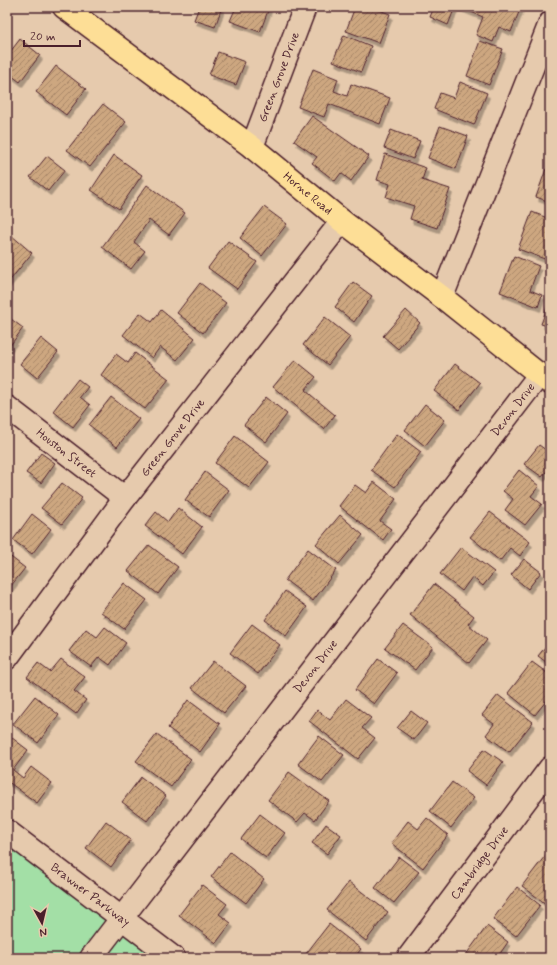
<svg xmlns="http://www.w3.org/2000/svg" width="557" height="965" viewBox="0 0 557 965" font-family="Mynerve,sans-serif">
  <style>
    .park { fill: #a3dfa6; stroke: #767f68 }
    .building { fill: url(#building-hatch); stroke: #4a1f2b; filter: url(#shadow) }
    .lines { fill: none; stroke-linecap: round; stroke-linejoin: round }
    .minor-casing { stroke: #4a1f2b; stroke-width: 25 }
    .major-casing { stroke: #4a1f2b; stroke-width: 25 }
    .minor { stroke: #e6caad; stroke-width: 22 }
    .major { stroke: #fdde96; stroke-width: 22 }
    .labels { text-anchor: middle; stroke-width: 3; stroke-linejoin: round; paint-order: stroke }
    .street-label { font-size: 12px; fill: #4a1f2b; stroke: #e6caad }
  </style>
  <defs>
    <pattern id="building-hatch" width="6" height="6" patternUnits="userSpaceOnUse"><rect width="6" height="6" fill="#cda780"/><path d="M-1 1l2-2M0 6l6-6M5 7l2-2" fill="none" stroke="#a88769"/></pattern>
    <filter id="shadow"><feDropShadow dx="2.5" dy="4.5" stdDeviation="0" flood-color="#0004"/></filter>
  </defs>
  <rect width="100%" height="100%" fill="#e6caad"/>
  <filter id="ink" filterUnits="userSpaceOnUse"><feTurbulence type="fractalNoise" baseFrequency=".025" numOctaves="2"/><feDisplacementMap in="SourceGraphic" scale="8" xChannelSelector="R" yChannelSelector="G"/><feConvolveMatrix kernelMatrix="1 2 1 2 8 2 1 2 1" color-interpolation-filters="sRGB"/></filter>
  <g filter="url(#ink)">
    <path class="park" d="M7 844 157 958H17L7 950Z"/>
    <path class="building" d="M199 7H222L215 27 194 20Z
      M236 7H265L269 8 260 32 230 21Z
      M355 7H371L390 14 379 43 346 31Z
      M434 7H455L448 25 430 17Z
      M459 7H521L511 32 499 27 493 42 476 35 483 17Z
      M344 35 371 46 361 72 333 61Z
      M20 39 40 55 20 82 7 72V56Z
      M480 41 503 49 489 85 467 76Z
      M218 52 245 62 236 85 209 75Z
      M56 66 86 89 66 115 36 92Z
      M313 69 338 79 334 91 347 96 351 84 390 98 380 124 329 104 324 117 298 107Z
      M460 82 487 93 474 125 434 109 440 93 454 98Z
      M103 104 126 122 90 167 67 150Z
      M312 116 369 156 351 181 341 173 335 181 312 163 317 157 294 141Z
      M440 126 468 136 456 169 428 158Z
      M391 130 420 141 413 159 384 148Z
      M385 154 426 168 422 180 450 189 437 228 410 219 414 206 386 197 390 184 377 180Z
      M114 155 142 175 119 209 91 190Z
      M47 156 65 170 48 191 30 177Z
      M546 169 550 171V202L536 197Z
      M147 185 185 213 169 235 149 220 134 242 145 251 131 269 102 247Z
      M264 207 287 224 262 256 240 238Z
      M532 212 550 219V261L518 249Z
      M11 235 32 253 7 284V240Z
      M228 241 257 262 237 289 208 268Z
      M514 256 539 266 530 290 542 295 538 307 500 292Z
      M353 282 372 296 354 322 335 307Z
      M200 283 226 303 203 333 177 313Z
      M549 302H550V327L541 324Z
      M161 310 195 338 177 360 160 347 152 358 123 335 140 313 152 322Z
      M406 310 420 323 398 349 383 336Z
      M7 316 23 328 7 350Z
      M325 317 350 337 328 365 303 345Z
      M41 338 58 352 37 378 20 364Z
      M135 353 169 379 145 409 101 375 116 354 128 363Z
      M295 360 316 377 305 390 335 415 324 429 273 387Z
      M455 364 480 383 459 410 434 391Z
      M78 379 88 387 80 397 90 405 73 427 53 411Z
      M111 397 139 419 117 447 89 425Z
      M266 397 287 414 266 442 244 425Z
      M425 404 445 420 425 446 405 430Z
      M397 434 421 452 395 487 371 470Z
      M235 436 269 462 249 488 215 463Z
      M539 445 550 453V467L542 477 524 464Z
      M41 453 55 463 41 483 26 473Z
      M519 470 539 486 531 496 542 504 525 525 505 510 513 499 503 491Z
      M205 472 229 490 209 517 185 500Z
      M374 482 396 499 380 521 391 529 383 540 339 506 355 485 366 493Z
      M62 483 82 498 62 524 41 508Z
      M178 508 202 527 182 554 145 526 156 512 168 522Z
      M490 512 530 542 520 556 510 548 500 561 470 537Z
      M32 514 51 529 32 554 13 540Z
      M340 515 363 535 339 564 316 544Z
      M149 545 178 567 158 594 128 571Z
      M461 547 494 572 483 586 472 577 462 591 440 574Z
      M308 549 336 570 313 601 285 580Z
      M7 554 25 568 7 591Z
      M524 559 541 572 528 589 511 575Z
      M124 583 147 600 124 629 101 612Z
      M434 584 474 616 468 624 487 640 469 663 410 615Z
      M285 591 307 607 286 636 265 620Z
      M252 624 280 645 258 674 230 653Z
      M403 625 433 647 415 670 385 648Z
      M105 627 126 643 110 665 99 657 91 667 69 651 86 629 97 637Z
      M550 641V665L538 656Z
      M61 659 85 677 74 691 86 700 76 714 27 677 38 663 50 672Z
      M378 659 397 673 374 704 355 690Z
      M213 661 246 686 224 713 192 688Z
      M532 662 550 675V696L535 715 508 693Z
      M498 695 533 722 509 752 486 735 494 724 482 715Z
      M35 696 59 715 38 743 13 724Z
      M346 699 371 718 362 728 375 738 358 759 309 721 317 710 330 720Z
      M188 700 220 724 200 752 168 728Z
      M411 711 427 723 414 740 397 728Z
      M7 734 28 750 13 770 23 778 31 767 52 783 37 803 7 781Z
      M157 734 191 759 171 787 136 761Z
      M319 736 344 755 322 782 298 764Z
      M484 749 503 762 486 785 467 771Z
      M289 772 329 801 315 820 305 813 297 822 268 800Z
      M141 777 166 796 147 821 122 802Z
      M452 782 474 798 451 828 430 811Z
      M260 814 285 833 266 858 241 839Z
      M427 818 448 835 423 868 391 843 408 821 418 829Z
      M106 821 131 840 111 867 86 848Z
      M326 824 341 835 327 854 312 843Z
      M230 852 264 879 246 903 211 877Z
      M548 852 550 854V907L522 886Z
      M399 857 419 872 394 903 375 888Z
      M349 882 388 912 366 941 327 910Z
      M202 885 227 904 219 914 231 923 216 943 179 915Z
      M517 887 540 905 516 936 493 919Z
      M329 924 361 949 354 958H308L305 955Z
      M487 926 508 942 497 958H467L465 956Z"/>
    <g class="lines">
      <defs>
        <g id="minor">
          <path id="s1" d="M252 147 305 7"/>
          <path d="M442 297 550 23"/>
          <path id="s2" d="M7 407 125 498"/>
          <path id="s3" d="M7 658 125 498 342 221"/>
          <path id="s4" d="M7 831 174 958"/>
          <path id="s5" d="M91 958 540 374"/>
          <path id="s6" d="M408 958 550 768"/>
        </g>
        <g id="major">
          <path id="s7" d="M64 7 252 147 342 221 442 297 550 383"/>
        </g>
      </defs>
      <use href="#minor" class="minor-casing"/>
      <use href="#major" class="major-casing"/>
      <use href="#minor" class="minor"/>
      <use href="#major" class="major"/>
    </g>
  </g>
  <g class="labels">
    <g class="street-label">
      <text dy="4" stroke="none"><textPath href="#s1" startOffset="75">Green Grove Drive</textPath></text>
      <text dy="4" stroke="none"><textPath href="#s7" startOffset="307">Horne Road</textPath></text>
      <text dy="4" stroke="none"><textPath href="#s5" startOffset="692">Devon Drive</textPath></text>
      <text dy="4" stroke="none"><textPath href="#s3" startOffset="276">Green Grove Drive</textPath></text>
      <text dy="4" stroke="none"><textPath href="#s2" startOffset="75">Houston Street</textPath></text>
      <text dy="4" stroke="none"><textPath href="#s5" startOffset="368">Devon Drive</textPath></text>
      <text dy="4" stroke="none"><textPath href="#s6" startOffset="119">Cambridge Drive</textPath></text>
      <text dy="4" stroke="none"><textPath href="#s4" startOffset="105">Brawner Parkway</textPath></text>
    </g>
  </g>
  <rect width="557" height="965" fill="none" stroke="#e6caad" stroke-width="24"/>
  <rect x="12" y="12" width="533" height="941" fill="none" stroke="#4a1f2b" stroke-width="1.5" filter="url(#ink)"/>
  <g transform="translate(42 923) rotate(172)" stroke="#e6caad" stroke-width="3" paint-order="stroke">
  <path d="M0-3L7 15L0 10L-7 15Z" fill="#4a1f2b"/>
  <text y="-6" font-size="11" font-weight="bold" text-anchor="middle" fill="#4a1f2b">N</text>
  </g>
  <path d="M24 40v6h56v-6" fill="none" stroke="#4a1f2b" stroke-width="2"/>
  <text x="30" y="40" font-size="12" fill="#4a1f2b" stroke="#e6caad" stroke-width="3" paint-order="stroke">20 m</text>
</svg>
